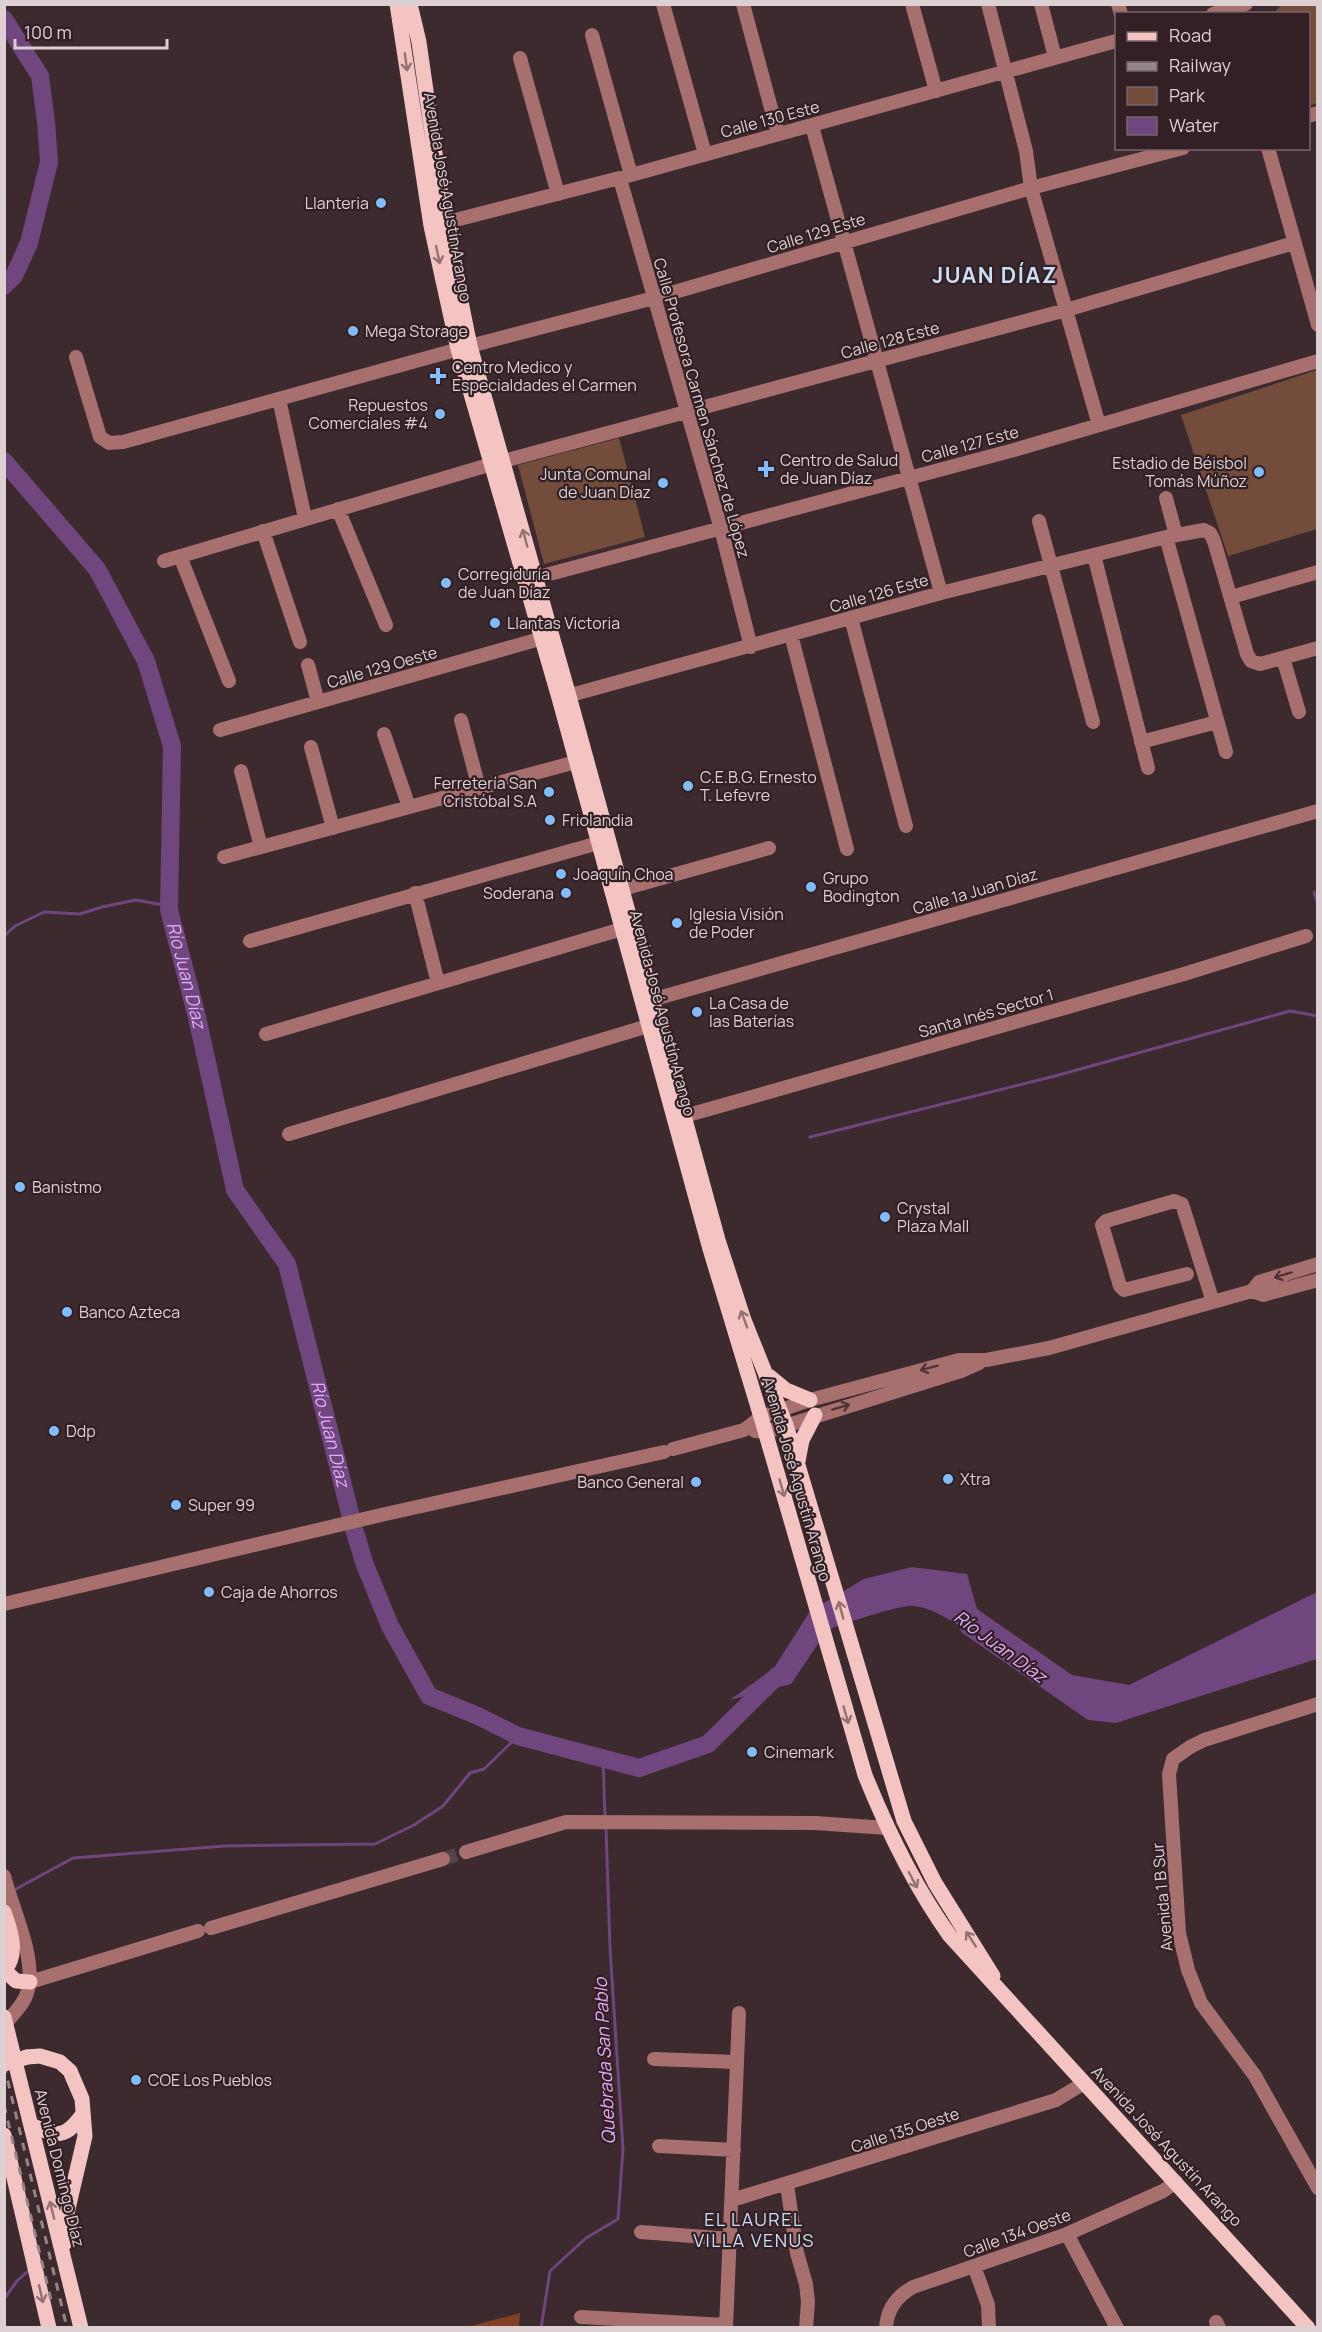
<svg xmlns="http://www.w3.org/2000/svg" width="1322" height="2332" viewBox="0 0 1322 2332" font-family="Manrope,sans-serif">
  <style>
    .green { fill: #734c3b }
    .forest { fill: #824123 }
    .water { fill: #6f467e }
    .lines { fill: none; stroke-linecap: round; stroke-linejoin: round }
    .stream { stroke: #6f467e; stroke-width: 3 }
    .river { stroke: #6f467e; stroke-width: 18 }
    .minor-tunnel { stroke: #544348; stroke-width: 14; stroke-dasharray: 14 7; stroke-linecap: butt }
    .minor { stroke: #a76f6d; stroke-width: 14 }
    .major { stroke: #f3c4c1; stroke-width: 15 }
    .rail { stroke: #948589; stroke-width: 3; stroke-dasharray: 8 8; stroke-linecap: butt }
    .major-bridge { stroke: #f3c4c1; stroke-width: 15 }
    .oneway { stroke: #927273 }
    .oneway2 { stroke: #4f3437 }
    .poi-dot { fill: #82bcfa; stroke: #322025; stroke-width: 2 }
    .labels { text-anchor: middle; stroke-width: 4.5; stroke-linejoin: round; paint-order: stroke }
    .street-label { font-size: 16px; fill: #ddd0d3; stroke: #322025 }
    .poi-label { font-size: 16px; fill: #ddd0d3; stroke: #322025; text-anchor: start }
    .water-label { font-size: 18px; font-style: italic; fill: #e6aafc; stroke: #322025 }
    .neighbourhood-label { font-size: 18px; letter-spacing: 1.5px; fill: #cadff7; stroke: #322025 }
    .district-label { font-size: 22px; font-weight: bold; letter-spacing: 1.5px; fill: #cadff7; stroke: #322025 }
  </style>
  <rect width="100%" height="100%" fill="#3c2a2f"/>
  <path class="green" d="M1281 5H1317V103L1309 106 1308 14 1274 13Z
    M1317 370V529L1228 556 1181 415Z
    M619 438 645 537 544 564 518 465Z"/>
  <path class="forest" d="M520 2313 519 2327H467Z"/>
  <path class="water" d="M912 1567 967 1574 977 1609 1072 1675 1129 1685 1317 1592V1659L1116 1723 1088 1720 961 1632 955 1610 922 1589 866 1601 824 1635 791 1684 730 1700 774 1668 810 1611 864 1579Z"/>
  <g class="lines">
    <path class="stream" d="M1314 892 1318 904
      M4 936 15 926 44 912 80 914 102 907 136 900 169 906
      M810 1137 1055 1076 1290 1011 1318 1016
      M603 1758 605 1818
      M16 1889 73 1858 225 1846 375 1844 414 1825 443 1806 470 1773 484 1769 518 1736
      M4 2299 17 2281 28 2271
      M541 2328 550 2271 586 2238 618 2219 623 2149 610 1948 606 1828"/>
    <g class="river">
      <path d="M4 19 40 76 46 122 49 162 29 243 14 276 4 286"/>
      <path id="s1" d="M4 461 97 569 146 661 172 746 169 910 197 1017 235 1190 287 1264 354 1529 365 1565 390 1626 429 1696 478 1716 518 1736 639 1768 708 1744 778 1675"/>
      <path d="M833 1618C848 1613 901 1595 915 1597 936 1599 960 1615 977 1628"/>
    </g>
    <path class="minor-tunnel" d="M443 1859 466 1852"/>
    <path class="minor" d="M663 4 705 154
      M743 4 778 134
      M912 4 936 91
      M988 4 1026 151 1031 188 1099 425
      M1041 4 1055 57
      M1118 4 1121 14
      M1213 14 1246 4
      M592 35 631 175
      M520 58 558 194
      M1308 116 1318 113
      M812 126 941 593
      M1268 148 1318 325
      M620 179 721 529 751 647
      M436 225 631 175 1116 41
      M76 357 100 437 109 443 123 442 470 346 654 298 1031 188 1183 148
      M279 399 305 518
      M1166 498 1176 535
      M338 509 386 625
      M1039 521 1093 722
      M263 531 300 642
      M1166 537 1226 752
      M1094 555 1148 768
      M180 556 229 681
      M164 561 492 464 1066 310 1294 243
      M527 580 1014 450 1318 361
      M1231 597 1318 572
      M851 618 906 826
      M791 635 847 849
      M1283 658 1299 712
      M308 665 318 702
      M560 698 941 593 1166 537 1204 530 1210 533 1214 541 1247 654 1251 661 1260 664 1318 648
      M461 720 479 788
      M220 730 550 636
      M384 734 409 807
      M1141 742 1217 722
      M311 747 333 828
      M241 771 261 847
      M224 857 587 759
      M612 892 769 848
      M415 893 438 983
      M250 941 609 840
      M644 1002 1318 811
      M266 1034 632 926
      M674 1119 1184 974 1306 936
      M289 1134 648 1026
      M1187 1274 1124 1290 1120 1286 1102 1225 1106 1221 1174 1201 1182 1204 1213 1302
      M1252 1291 1263 1295 1318 1280
      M755 1431 766 1432 961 1371 979 1363
      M673 1449 744 1430 761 1417 810 1400 959 1360H986L1049 1348 1252 1291 1259 1282 1318 1264
      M4 1604 381 1515 664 1452
      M1318 1704 1204 1740 1190 1747 1173 1759 1169 1774 1179 1933 1188 1970 1201 2003 1255 2076 1318 2188
      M466 1852 566 1822 815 1823 887 1828
      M4 1876C12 1909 38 1960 27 1993 24 2004 13 2014 6 2023
      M211 1928 443 1859
      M30 1982 198 1931
      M654 2059 737 2062
      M659 2146 734 2150
      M787 2185 797 2253 806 2284 808 2302 806 2328
      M732 2200 1056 2100 1084 2083
      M641 2232 730 2239
      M1067 2234 1117 2328
      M974 2266 988 2305 989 2328
      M581 2317 726 2325
      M1216 2322 1219 2328
      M726 2328 739 2013
      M886 2328C887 2309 897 2296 913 2287L1067 2234 1163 2191 1176 2182"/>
    <path class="major" d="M397 4 431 226 458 349 559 698 710 1249 761 1417 865 1775C888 1832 914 1886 950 1936L1308 2328
      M410 4 419 42 445 223 470 346 569 696 718 1240 744 1320 786 1425 904 1821 935 1883 993 1976
      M769 1376 786 1390 810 1400
      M798 1461 802 1440 815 1415
      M4 1970 16 1981 30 1982
      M4 2017 81 2328
      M27 2057 40 2056 60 2062 70 2071 82 2099 85 2136 67 2213 64 2244
      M31 2125C58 2137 65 2139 83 2114
      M4 2135 49 2328"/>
    <path class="rail" d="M4 2065 67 2328
      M4 2105 51 2300"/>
    <path class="major-bridge" d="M4 1912C11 1931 19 1955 4 1971
      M4 2064 27 2057"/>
  </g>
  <defs><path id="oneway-shaft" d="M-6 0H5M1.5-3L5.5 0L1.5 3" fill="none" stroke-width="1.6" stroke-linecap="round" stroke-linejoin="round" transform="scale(1.5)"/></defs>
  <g class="oneway">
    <use href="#oneway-shaft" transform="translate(406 62) rotate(82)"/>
    <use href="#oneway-shaft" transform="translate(438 255) rotate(78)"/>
    <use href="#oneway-shaft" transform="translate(525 538) rotate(-105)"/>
    <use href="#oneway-shaft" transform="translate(744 1319) rotate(-110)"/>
    <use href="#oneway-shaft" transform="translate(782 1488) rotate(74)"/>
    <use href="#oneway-shaft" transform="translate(841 1610) rotate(-105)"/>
    <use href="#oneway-shaft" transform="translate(846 1715) rotate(74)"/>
    <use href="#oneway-shaft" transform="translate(913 1880) rotate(62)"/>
    <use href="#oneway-shaft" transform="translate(971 1939) rotate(-123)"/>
    <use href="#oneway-shaft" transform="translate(52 2210) rotate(-104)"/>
    <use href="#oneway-shaft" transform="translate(41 2294) rotate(77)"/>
  </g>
  <g class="oneway2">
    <use href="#oneway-shaft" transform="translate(1283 1275) rotate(163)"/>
    <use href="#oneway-shaft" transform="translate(929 1368) rotate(165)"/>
    <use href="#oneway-shaft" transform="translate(841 1407) rotate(-17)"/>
  </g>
  <g class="poi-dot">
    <circle cx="381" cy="203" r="6"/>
    <circle cx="353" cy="331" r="6"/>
    <path d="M435 367h6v6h6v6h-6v6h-6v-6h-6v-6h6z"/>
    <circle cx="440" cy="414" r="6"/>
    <path d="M763 460h6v6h6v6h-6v6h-6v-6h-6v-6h6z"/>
    <circle cx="1259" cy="472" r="6"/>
    <circle cx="663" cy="483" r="6"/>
    <circle cx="446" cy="583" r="6"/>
    <circle cx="495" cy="623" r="6"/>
    <circle cx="688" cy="786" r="6"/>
    <circle cx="549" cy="792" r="6"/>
    <circle cx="550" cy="820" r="6"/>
    <circle cx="561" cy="874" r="6"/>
    <circle cx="811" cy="887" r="6"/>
    <circle cx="566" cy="893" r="6"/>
    <circle cx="677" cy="923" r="6"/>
    <circle cx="697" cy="1012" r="6"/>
    <circle cx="20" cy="1187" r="6"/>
    <circle cx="885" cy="1217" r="6"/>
    <circle cx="67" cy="1312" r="6"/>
    <circle cx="54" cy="1431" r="6"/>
    <circle cx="948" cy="1479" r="6"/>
    <circle cx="696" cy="1482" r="6"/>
    <circle cx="176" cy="1505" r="6"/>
    <circle cx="209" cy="1592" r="6"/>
    <circle cx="752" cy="1752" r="6"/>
    <circle cx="136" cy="2080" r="6"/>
  </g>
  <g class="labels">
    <g class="street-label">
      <text transform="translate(770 119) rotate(-15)" y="6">Calle 130 Este</text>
      <text transform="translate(448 197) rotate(80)" y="6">Avenida José Agustín Arango</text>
      <text transform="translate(816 233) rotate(-17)" y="6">Calle 129 Este</text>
      <text transform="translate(890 340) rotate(-15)" y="6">Calle 128 Este</text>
      <text transform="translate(702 408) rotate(74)" y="6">Calle Profesora Carmen Sánchez de López</text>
      <text transform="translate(970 444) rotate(-15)" y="6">Calle 127 Este</text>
      <text transform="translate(879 593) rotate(-16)" y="6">Calle 126 Este</text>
      <text transform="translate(382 667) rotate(-16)" y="6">Calle 129 Oeste</text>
      <text transform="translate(975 891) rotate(-16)" y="6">Calle 1a Juan Díaz</text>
      <text transform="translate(663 1013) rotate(75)" y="6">Avenida José Agustín Arango</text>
      <text transform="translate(986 1013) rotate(-16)" y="6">Santa Inés Sector 1</text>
      <text transform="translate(797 1479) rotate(74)" y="6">Avenida José Agustín Arango</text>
      <text transform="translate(1162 1897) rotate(-95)" y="6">Avenida 1 B Sur</text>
      <text transform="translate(905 2130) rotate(-18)" y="6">Calle 135 Oeste</text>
      <text transform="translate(1167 2146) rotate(47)" y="6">Avenida José Agustín Arango</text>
      <text transform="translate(60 2168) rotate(76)" y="6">Avenida Domingo Díaz</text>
      <text transform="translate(1017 2233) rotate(-20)" y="6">Calle 134 Oeste</text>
    </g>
    <g class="poi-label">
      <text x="369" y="209" text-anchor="end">Llanteria</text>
      <text x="365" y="337">Mega Storage</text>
      <text x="452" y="373">Centro Medico y<tspan x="452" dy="18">Especialdades el Carmen</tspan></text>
      <text x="428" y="411" text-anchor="end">Repuestos<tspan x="428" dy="18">Comerciales #4</tspan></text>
      <text x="780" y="466">Centro de Salud<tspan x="780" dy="18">de Juan Díaz</tspan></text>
      <text x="1247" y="469" text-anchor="end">Estadio de Béisbol<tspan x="1247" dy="18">Tomás Múñoz</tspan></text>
      <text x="651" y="480" text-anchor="end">Junta Comunal<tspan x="651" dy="18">de Juan Díaz</tspan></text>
      <text x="458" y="580">Corregiduría<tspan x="458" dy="18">de Juan Díaz</tspan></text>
      <text x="507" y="629">Llantas Victoria</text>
      <text x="700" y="783">C.E.B.G. Ernesto<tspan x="700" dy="18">T. Lefevre</tspan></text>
      <text x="537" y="789" text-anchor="end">Ferretería San<tspan x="537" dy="18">Cristóbal S.A</tspan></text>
      <text x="562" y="826">Friolandia</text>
      <text x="573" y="880">Joaquín Choa</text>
      <text x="823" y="884">Grupo<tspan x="823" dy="18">Bodington</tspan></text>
      <text x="554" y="899" text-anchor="end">Soderana</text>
      <text x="689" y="920">Iglesia Visión<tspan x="689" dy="18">de Poder</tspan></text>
      <text x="709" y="1009">La Casa de<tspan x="709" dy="18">las Baterías</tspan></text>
      <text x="32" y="1193">Banistmo</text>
      <text x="897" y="1214">Crystal<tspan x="897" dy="18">Plaza Mall</tspan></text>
      <text x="79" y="1318">Banco Azteca</text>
      <text x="66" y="1437">Ddp</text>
      <text x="960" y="1485">Xtra</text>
      <text x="684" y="1488" text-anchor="end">Banco General</text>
      <text x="188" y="1511">Super 99</text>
      <text x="221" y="1598">Caja de Ahorros</text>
      <text x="764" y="1758">Cinemark</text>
      <text x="148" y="2086">COE Los Pueblos</text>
    </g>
    <g class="water-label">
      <text dy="6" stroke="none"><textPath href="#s1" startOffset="567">Río Juan Díaz</textPath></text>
      <text dy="6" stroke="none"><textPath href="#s1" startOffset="1053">Río Juan Díaz</textPath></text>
      <text transform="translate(1000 1647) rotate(36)" y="6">Río Juan Díaz</text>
      <text transform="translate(605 2061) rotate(-93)" y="6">Quebrada San Pablo</text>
    </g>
    <g class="neighbourhood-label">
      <text x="754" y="2226">EL LAUREL<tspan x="754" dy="21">VILLA VENUS</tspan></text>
    </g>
    <g class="district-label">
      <text x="995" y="283">JUAN DÍAZ</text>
    </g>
  </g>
  <rect width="1322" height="2332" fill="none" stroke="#ddd0d3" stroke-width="12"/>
  <rect x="1115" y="12" width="195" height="138" fill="#322025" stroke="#76666b" stroke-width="1.5"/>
  <rect x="1127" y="32" width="30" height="9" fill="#f3c4c1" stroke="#76666b" stroke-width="1.5"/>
  <text x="1169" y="42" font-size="18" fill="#ddd0d3">Road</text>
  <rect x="1127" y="62" width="30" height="9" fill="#948589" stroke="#76666b" stroke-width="1.5"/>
  <text x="1169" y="72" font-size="18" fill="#ddd0d3">Railway</text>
  <rect x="1127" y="87" width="30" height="18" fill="#734c3b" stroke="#76666b" stroke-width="1.5"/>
  <text x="1169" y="102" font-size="18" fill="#ddd0d3">Park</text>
  <rect x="1127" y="117" width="30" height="18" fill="#6f467e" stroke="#76666b" stroke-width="1.5"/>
  <text x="1169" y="132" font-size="18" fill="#ddd0d3">Water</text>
  <path d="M15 39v9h152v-9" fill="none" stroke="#ddd0d3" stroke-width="3"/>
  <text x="24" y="39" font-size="18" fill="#ddd0d3" stroke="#322025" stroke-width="4.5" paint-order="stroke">100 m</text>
</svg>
